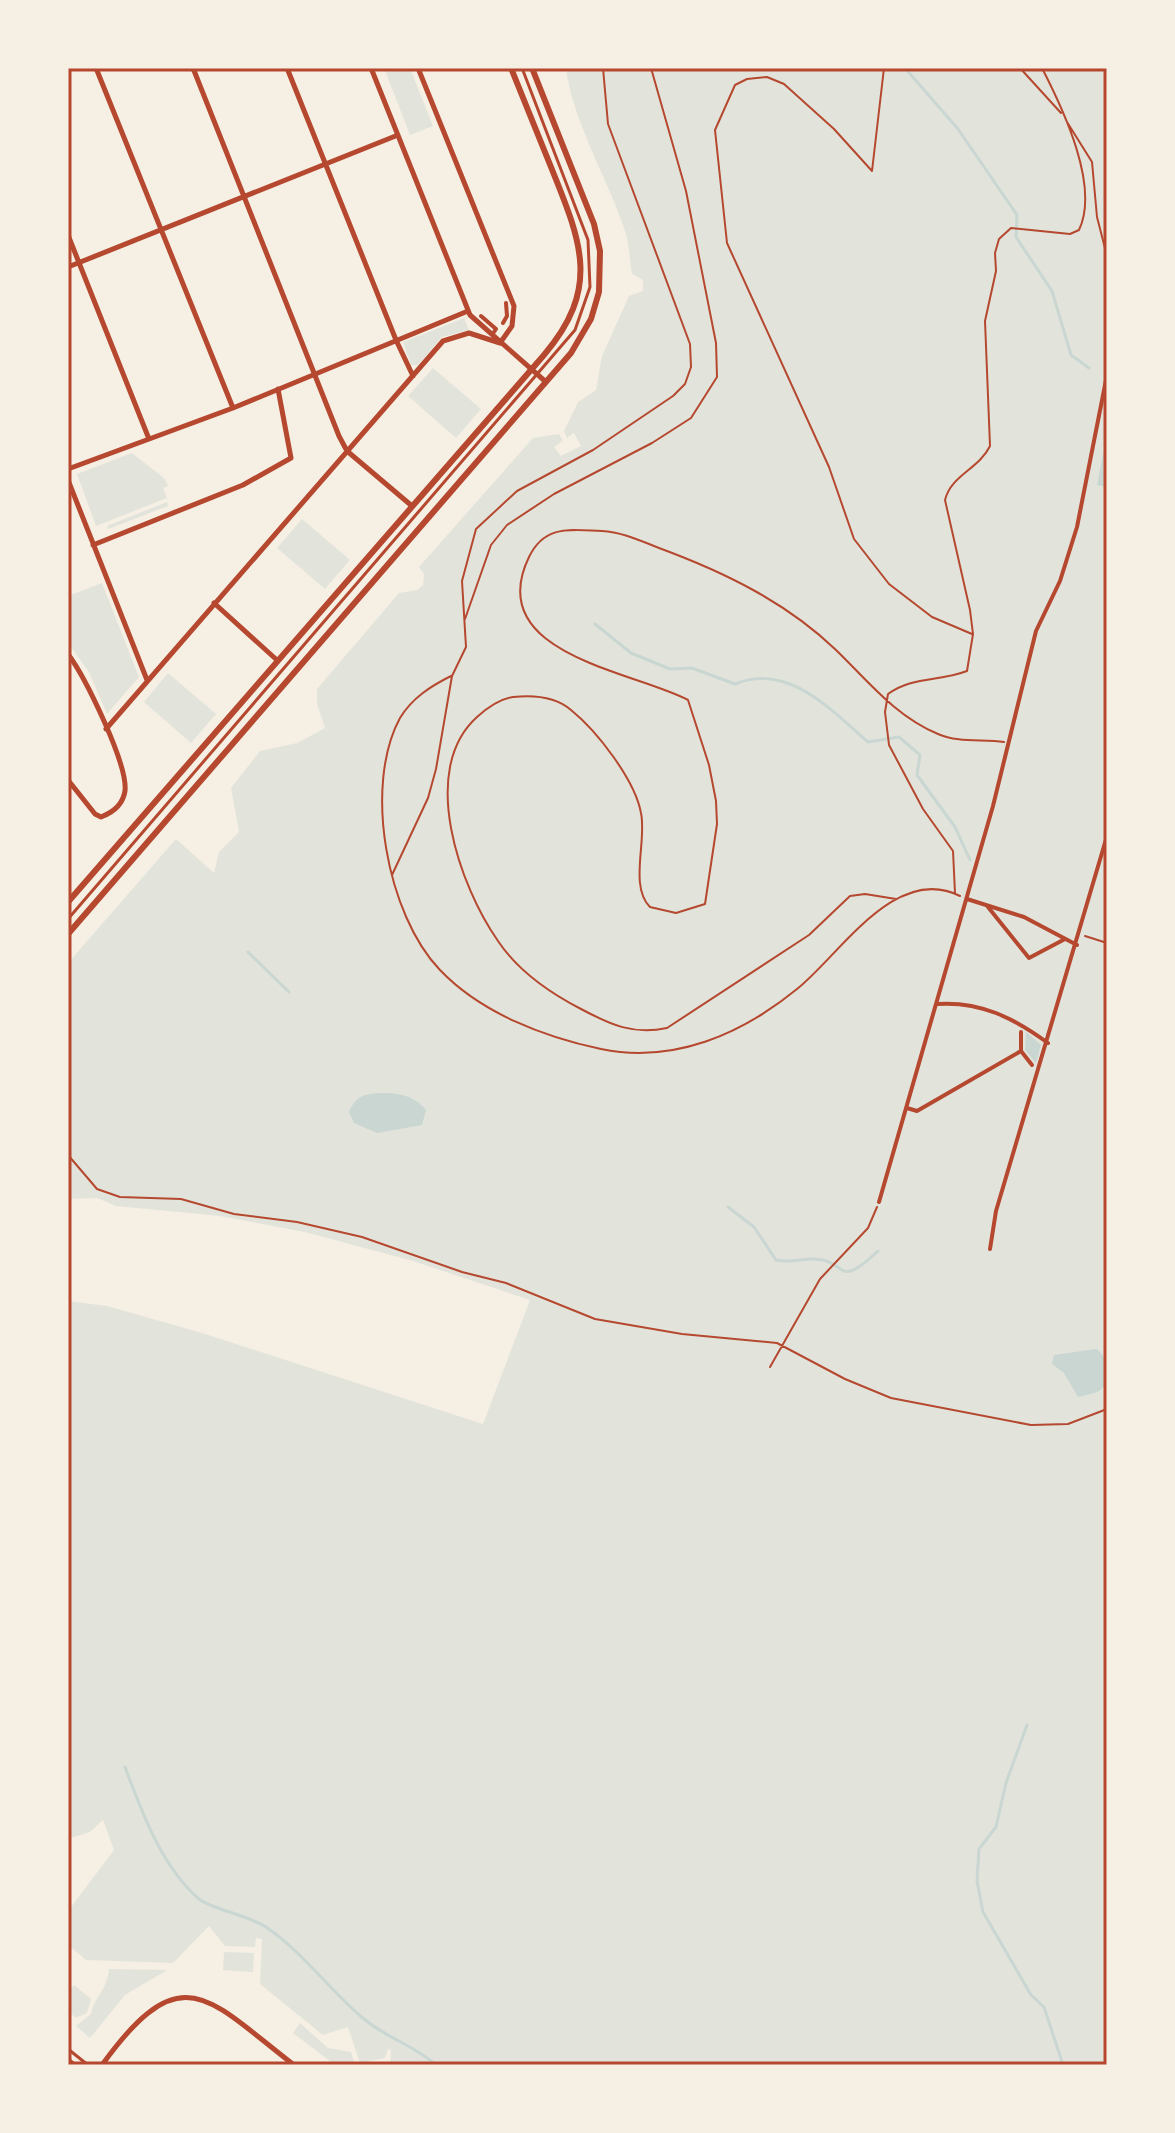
<svg xmlns="http://www.w3.org/2000/svg" width="1175" height="2133" viewBox="0 0 1175 2133" font-family="Georgia,serif">
  <style>
    .green { fill: #e2e4dc }
    .water { fill: #c9d6d2 }
    .lines { fill: none; stroke-linecap: round; stroke-linejoin: round }
    .stream { stroke: #c9d6d2; stroke-width: 3 }
    .path { stroke: #b5482f; stroke-width: 2 }
    .service { stroke: #b5482f; stroke-width: 3 }
    .pedestrian { stroke: #b5482f; stroke-width: 4 }
    .minor { stroke: #b5482f; stroke-width: 5 }
    .tertiary { stroke: #b5482f; stroke-width: 6 }
    .neatline { fill: none; stroke: #b5482f; stroke-width: 3 }
  </style>
  <rect width="100%" height="100%" fill="#f6efe4"/>
  <path class="green" d="M384 68H410L433 126 410 135Z
    M566 68H1107V2065H390L391 2050 388 2049 385 2058 360 2063 348 2027 323 2035 260 1984 262 1939 256 1938 255 1947 225 1946 209 1926 173 1963 86 1960 68 1945V1911L114 1850 103 1820 90 1832 68 1839V1301L107 1306 202 1333 483 1424 530 1300 413 1261 305 1232 220 1216 116 1206 97 1198 68 1199V963L176 839 214 873 219 852 239 832 231 788 260 751 297 743 325 728 317 704V689L399 593 417 590 423 585 424 574 419 567 533 438 559 434 563 441 554 447 561 456 581 446 574 433 567 438 564 431 578 402 596 390 602 356 629 296 643 291V280L632 274C629 260 630 245 625 231 608 179 572 120 566 68Z
    M464 318 469 330 442 337 418 365H411L403 342Z
    M433 368 481 409 456 438 408 396Z
    M132 453 165 479 168 486 163 488 167 498 96 526 77 474Z
    M167 502 168 506 108 529 107 526Z
    M302 519 350 560 325 589 277 548Z
    M102 583 139 677 107 714 89 672 68 643V596Z
    M168 673 216 714 191 743 144 702Z
    M224 1952 254 1953 253 1972 223 1970Z
    M109 1969 167 1970 125 1995 90 2038 76 2026 91 2014C95 1995 107 1991 109 1969Z
    M74 1985 91 1999 87 2013 76 2018 68 2011V1992Z
    M300 2023 328 2048 351 2052 355 2065H335L293 2033Z"/>
  <path class="water" d="M1107 434V487L1097 485Z
    M1026 1032 1041 1045 1036 1063 1025 1050Z
    M380 1093C398 1093 414 1095 426 1110L422 1125 377 1133 354 1123 349 1112C356 1096 363 1094 380 1093Z
    M1096 1349C1109 1356 1113 1382 1099 1391 1093 1394 1085 1395 1078 1397L1064 1373 1052 1364 1054 1355Z"/>
  <g class="lines">
    <path class="stream" d="M905 68 958 129 1017 215 1016 237 1052 291 1071 355 1089 368
      M595 624 631 653 670 669 692 668 735 684C788 662 831 710 868 742L899 737 920 755 917 775 955 827 970 860
      M248 952 289 992
      M728 1207 754 1227 776 1260C792 1263 798 1259 813 1259 849 1259 834 1292 878 1251
      M1027 1725 1006 1783 996 1827 979 1849 977 1881 983 1912 1031 1995 1044 2007 1063 2065
      M125 1767C142 1812 161 1866 199 1899 211 1909 248 1915 266 1927 304 1953 330 1991 364 2019 386 2038 414 2045 436 2065"/>
    <path class="path" d="M884 68 872 171 834 129 784 84 767 77 747 79 735 85 715 130 727 243 829 467 854 539 889 584 932 617 972 634
      M1020 68 1061 113
      M1067 122 1092 162 1097 217 1107 256
      M465 619 491 545 507 525 554 494 652 443 691 418 717 377 716 343 686 191 651 68
      M451 676C431 686 412 698 400 718 363 786 387 915 440 970 481 1013 544 1037 601 1049 674 1064 742 1034 797 989 839 956 895 863 960 896
      M392 875 428 798 436 769 452 676 466 647 462 581 476 529 517 491 593 450 673 396 685 384 691 367 690 344 608 124 603 68
      M955 893 953 851 923 809 889 745 885 712 888 694C913 676 938 682 967 671L973 634 970 610 945 500C951 475 979 469 990 446L985 321 996 271 995 253 999 239 1011 228 1070 234 1079 230C1100 186 1063 109 1042 68
      M896 899 865 894 850 896 809 935 667 1028C633 1035 611 1025 581 1009 550 993 518 971 498 941 460 887 418 770 477 717 487 708 499 699 513 697 532 695 555 696 571 710 597 731 635 780 641 813 647 841 629 886 650 907L676 913 705 904 717 824 716 801 709 765 688 700C633 671 482 654 529 557 545 524 571 530 602 531 622 532 641 541 659 548 724 572 786 602 836 650 868 681 895 716 938 734 958 743 982 739 1004 742
      M1085 936 1107 943
      M68 1155 97 1189 120 1197 181 1199 234 1214 297 1222 362 1237 462 1272 506 1283 595 1319 682 1334 777 1343 845 1379 891 1398 1031 1425 1068 1424 1107 1409
      M770 1367 820 1279 868 1228 877 1207"/>
    <path class="service" d="M68 919 575 330 590 287 588 240 522 68
      M68 2049 88 2065"/>
    <path class="pedestrian" d="M481 316 496 329 494 332
      M503 323 507 316 506 303
      M967 899 1024 917 1077 945
      M988 907 1029 958 1065 939
      M937 1004C980 1001 1014 1018 1048 1043
      M1021 1032V1051L1032 1065
      M907 1108 917 1111 1021 1051
      M879 1202 993 806 1036 631 1060 581 1077 527 1107 375
      M990 1249 996 1211 1107 836"/>
    <path class="minor" d="M96 68 233 408
      M193 68 339 436 347 451 412 506
      M287 68 396 340 413 376
      M371 68 470 315 546 382
      M418 68 514 306 512 326 500 343
      M68 235 149 439
      M68 267 398 135
      M68 469 233 408 468 311
      M68 480 147 680
      M93 545 243 485 291 458 278 389
      M214 603 278 661
      M68 654C85 677 128 764 125 791 123 804 114 812 101 817L95 814 68 780
      M106 729 443 341 469 333 500 343
      M68 2060 74 2065
      M102 2065C182 1954 208 1999 294 2065"/>
    <path class="tertiary" d="M68 902 544 355C600 289 582 244 553 172 539 137 525 103 511 68
      M68 934 571 353 591 319 599 292 600 251 594 224 532 68"/>
  </g>
  <rect width="1175" height="2133" fill="none" stroke="#f6efe4" stroke-width="140"/>
  <rect x="70" y="70" width="1035" height="1993" class="neatline"/>
</svg>
